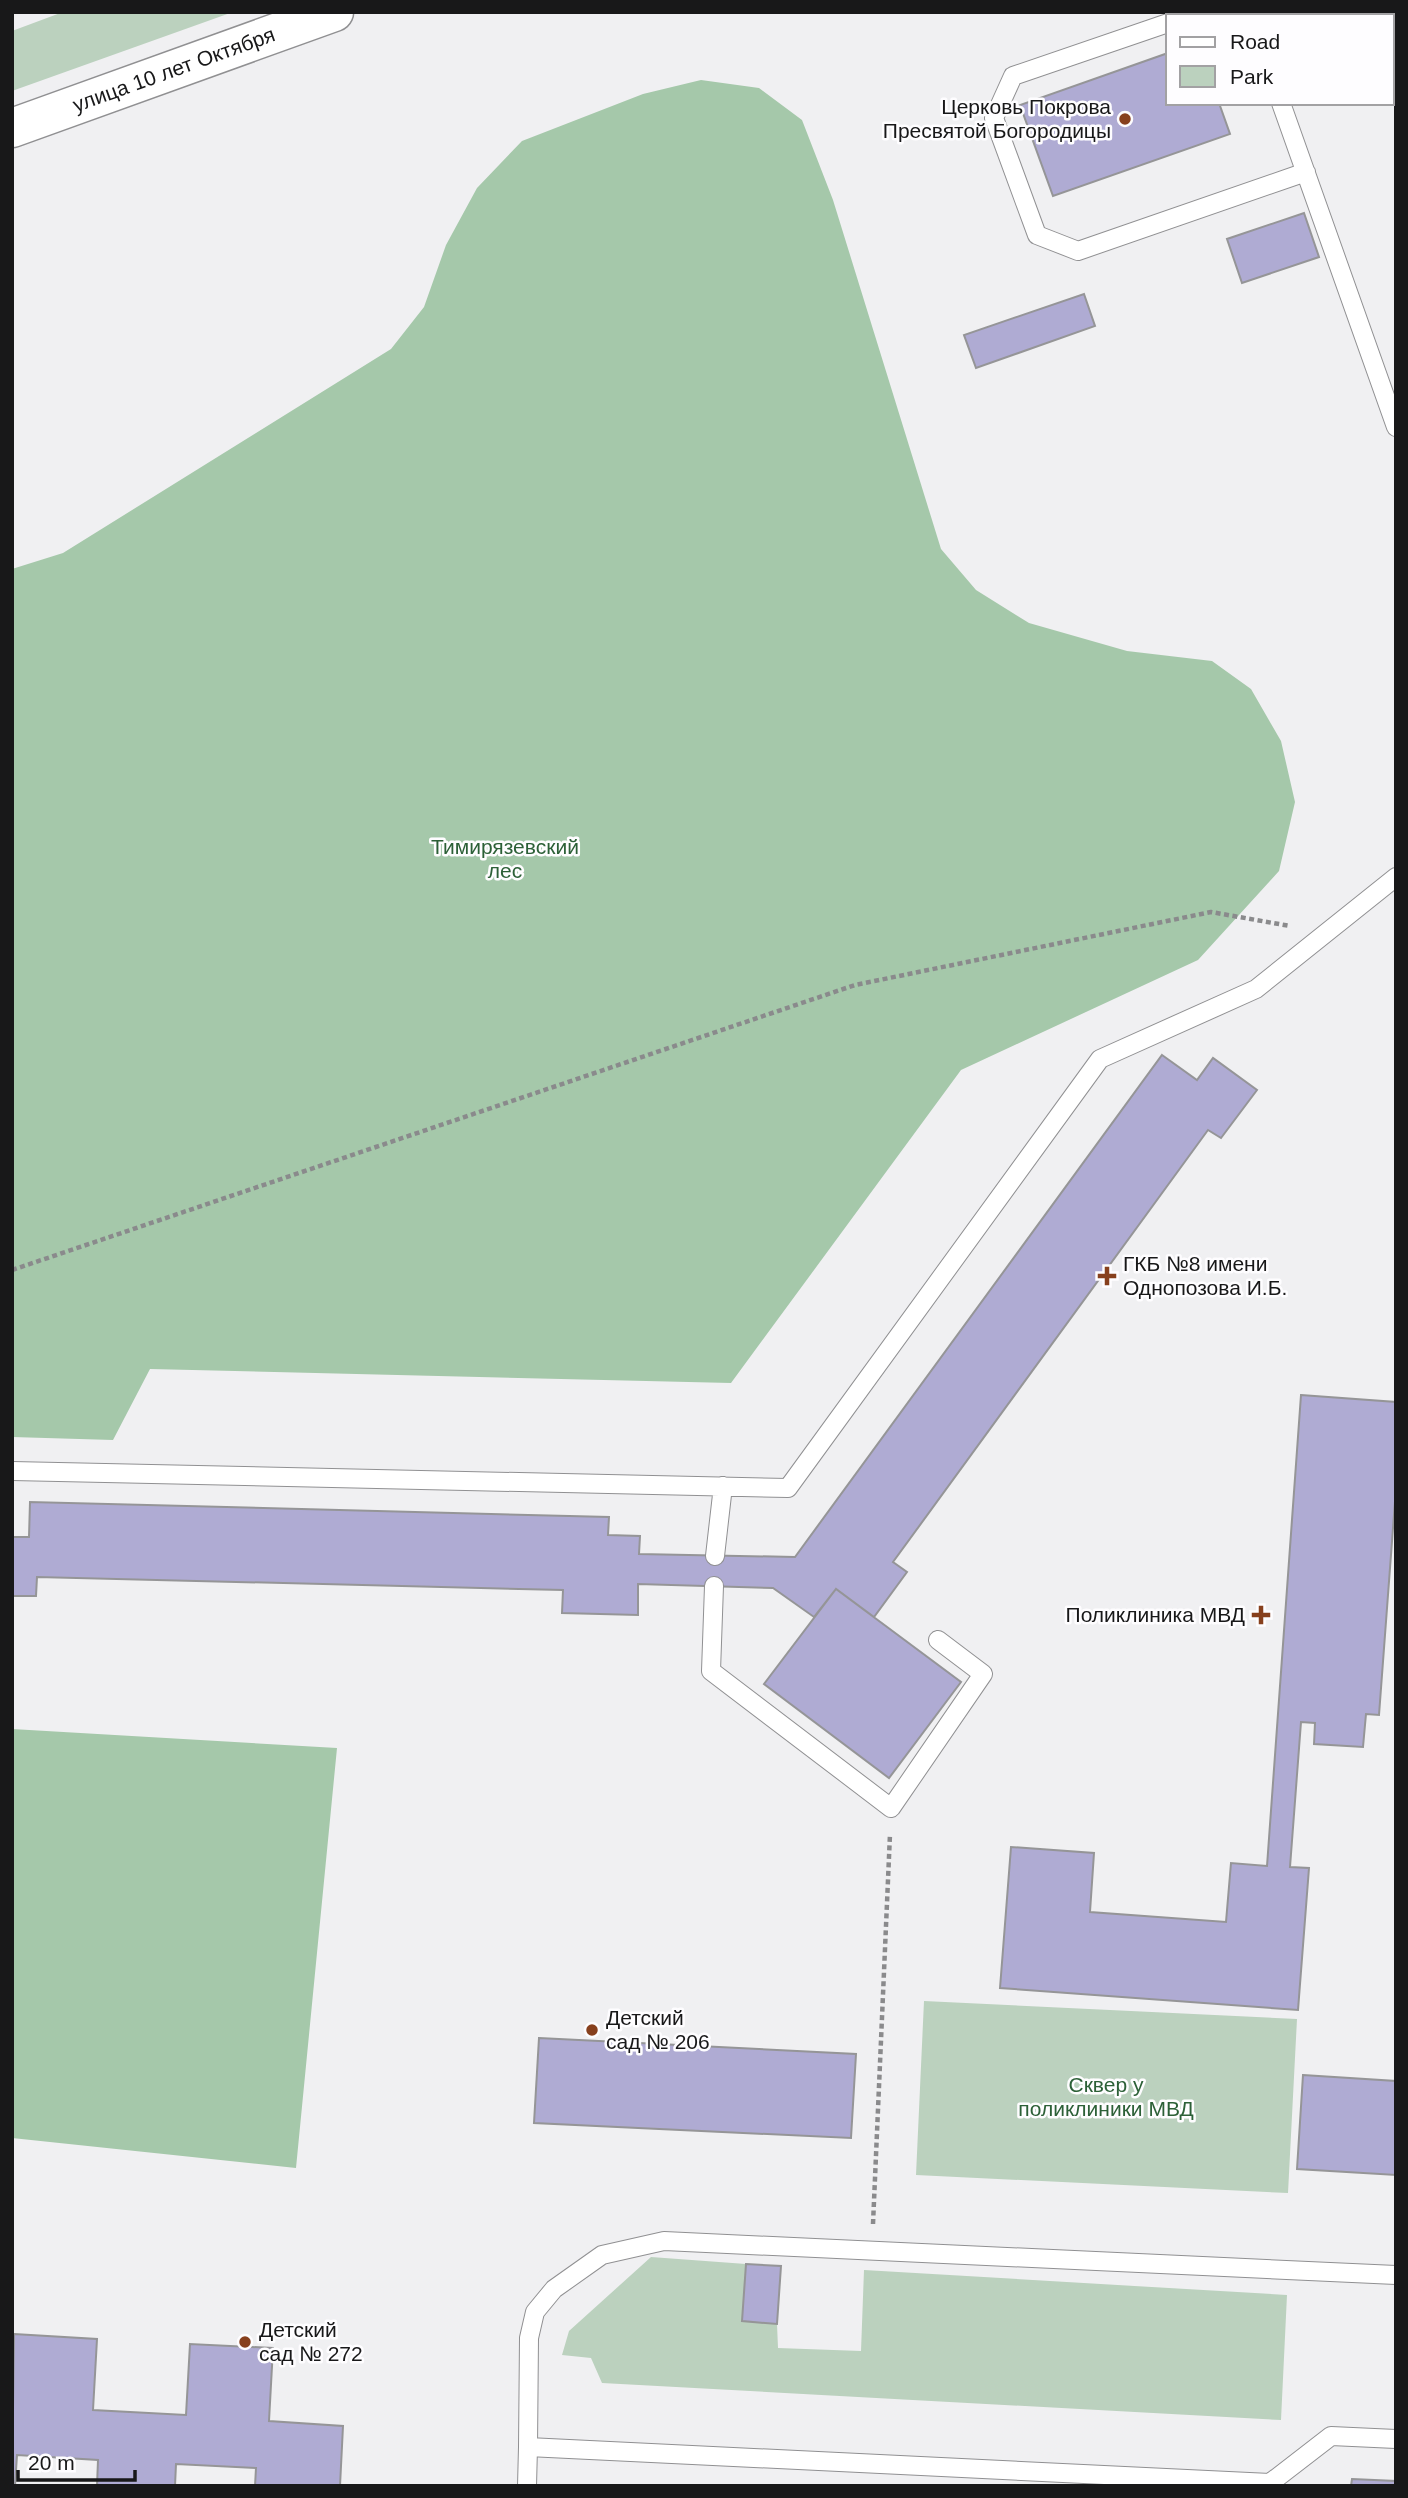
<svg xmlns="http://www.w3.org/2000/svg" width="1408" height="2498" viewBox="0 0 1408 2498" font-family="Helvetica,sans-serif">
  <style>
    .green { fill: #bbd1be }
    .forest { fill: #a5c8aa }
    .building { fill: #afabd3; stroke: #959597; stroke-width: 2 }
    .lines { fill: none; stroke-linecap: round; stroke-linejoin: round }
    .service-casing { stroke: #909092; stroke-width: 20 }
    .primary-casing { stroke: #909092; stroke-width: 41 }
    .path { stroke: #8a8a8c; stroke-width: 4.5; stroke-dasharray: 5 3.5; stroke-linecap: butt }
    .service { stroke: #fff; stroke-width: 18 }
    .primary { stroke: #fff; stroke-width: 38 }
    .poi-dot { fill: #87401d; stroke: #fefdff; stroke-width: 2.5 }
    .labels { text-anchor: middle; stroke-width: 5; stroke-linejoin: round; paint-order: stroke }
    .street-label { font-size: 21px; fill: #181819; stroke: #fefdff }
    .poi-label { font-size: 21px; fill: #181819; stroke: #fefdff; text-anchor: start }
    .park-label { font-size: 21px; fill: #2c6037; stroke: #fefdff }
  </style>
  <rect width="100%" height="100%" fill="#f0f0f2"/>
  <path class="green" d="M63 12H233L12 91V31Z
    M924 2001 1297 2019 1288 2193 916 2175Z
    M651 2257 746 2264 742 2321 777 2324 778 2348 861 2351 864 2270 1287 2295 1281 2420 602 2383 591 2358 562 2355 569 2331Z"/>
  <path class="forest" d="M701 80 759 88 802 120 833 200 941 549 976 590 1029 623 1127 651 1212 661 1251 689 1281 741 1295 802 1279 871 1198 960 961 1070 731 1383 150 1369 113 1440 12 1437V569L63 553 391 349 424 307 446 245 477 188 522 141 643 94Z
    M12 1729 337 1748 296 2168 12 2138Z"/>
  <path class="building" d="M1168 53V103H1219L1230 134 1053 196 1020 105Z
    M1304 213 1319 257 1242 283 1227 239Z
    M1084 294 1095 326 976 368 964 335Z
    M1162 1055 1197 1080 1213 1058 1257 1090 1221 1138 1208 1130 893 1562 907 1572 874 1617 836 1589 814 1617 773 1588 638 1584V1615L562 1613 563 1590 37 1577 36 1596H12V1537H29L30 1502 609 1517 608 1535 640 1536 639 1554 795 1557Z
    M1301 1395 1396 1402V1488L1379 1715 1366 1714 1363 1747 1314 1744 1315 1723 1301 1722 1290 1867 1309 1868 1298 2010 1000 1988 1011 1847 1094 1853 1090 1912 1226 1922 1231 1863 1267 1866Z
    M836 1589 961 1682 889 1778 764 1684Z
    M539 2038 856 2054 851 2138 534 2123Z
    M1303 2075 1396 2081V2175L1297 2169Z
    M746 2264 781 2266 777 2324 742 2321Z
    M14 2334 97 2339 93 2410 186 2415 190 2344 273 2348 269 2421 343 2426 340 2486H255L256 2468 176 2464 175 2486H97L98 2460 17 2455 15 2486H12Z
    M1352 2479 1396 2481V2486H1351Z"/>
  <g class="lines">
    <defs>
      <path id="service" d="M1189 16H1200
        M1287 16 1291 12
        M1168 23 1013 76 994 118 1037 235 1078 251 1306 172
        M1281 103 1396 427
        M12 1471 788 1488 1100 1059 1256 989 1396 877
        M715 1556 723 1486
        M714 1586 711 1671 891 1808 983 1674 938 1640
        M528 2447 529 2338 535 2312 554 2289 602 2255 664 2241 1396 2275
        M527 2486 528 2447 1270 2483 1331 2436 1396 2439"/>
      <g id="primary">
        <path id="s1" d="M12 128 334 12"/>
      </g>
    </defs>
    <use href="#service" class="service-casing"/>
    <use href="#primary" class="primary-casing"/>
    <path class="path" d="M12 1270 855 985 1211 912 1290 926
      M873 2224 890 1834"/>
    <use href="#service" class="service"/>
    <use href="#primary" class="primary"/>
  </g>
  <g class="poi-dot">
    <circle cx="1125" cy="119" r="7"/>
    <path d="M1103.5 1265.5h7v7h7v7h-7v7h-7v-7h-7v-7h7z"/>
    <path d="M1257.5 1604.5h7v7h7v7h-7v7h-7v-7h-7v-7h7z"/>
    <circle cx="592" cy="2030" r="7"/>
    <circle cx="245" cy="2342" r="7"/>
  </g>
  <g class="labels">
    <g class="street-label">
      <text dy="7" stroke="none"><textPath href="#s1" startOffset="172">улица 10 лет Октября</textPath></text>
    </g>
    <g class="poi-label">
      <text x="1111" y="114" text-anchor="end">Церковь Покрова<tspan x="1111" dy="24">Пресвятой Богородицы</tspan></text>
      <text x="1123" y="1271">ГКБ №8 имени<tspan x="1123" dy="24">Однопозова И.Б.</tspan></text>
      <text x="1245" y="1622" text-anchor="end">Поликлиника МВД</text>
      <text x="606" y="2025">Детский<tspan x="606" dy="24">сад № 206</tspan></text>
      <text x="259" y="2337">Детский<tspan x="259" dy="24">сад № 272</tspan></text>
    </g>
    <g class="park-label">
      <text x="505" y="854">Тимирязевский<tspan x="505" dy="24">лес</tspan></text>
      <text x="1106" y="2092">Сквер у<tspan x="1106" dy="24">поликлиники МВД</tspan></text>
    </g>
  </g>
  <rect width="1408" height="2498" fill="none" stroke="#181819" stroke-width="28"/>
  <rect x="1166" y="14" width="228" height="91" fill="#fefdff" stroke="#a2a1a3" stroke-width="2"/>
  <rect x="1180" y="37" width="35" height="10" fill="#ffffff" stroke="#a2a1a3" stroke-width="2"/>
  <text x="1230" y="49" font-size="21" fill="#181819">Road</text>
  <rect x="1180" y="66" width="35" height="21" fill="#bbd1be" stroke="#a2a1a3" stroke-width="2"/>
  <text x="1230" y="84" font-size="21" fill="#181819">Park</text>
  <path d="M18 2470v10h117v-10" fill="none" stroke="#181819" stroke-width="3.5"/>
  <text x="28" y="2470" font-size="21" fill="#181819" stroke="#fefdff" stroke-width="5" paint-order="stroke">20 m</text>
</svg>
